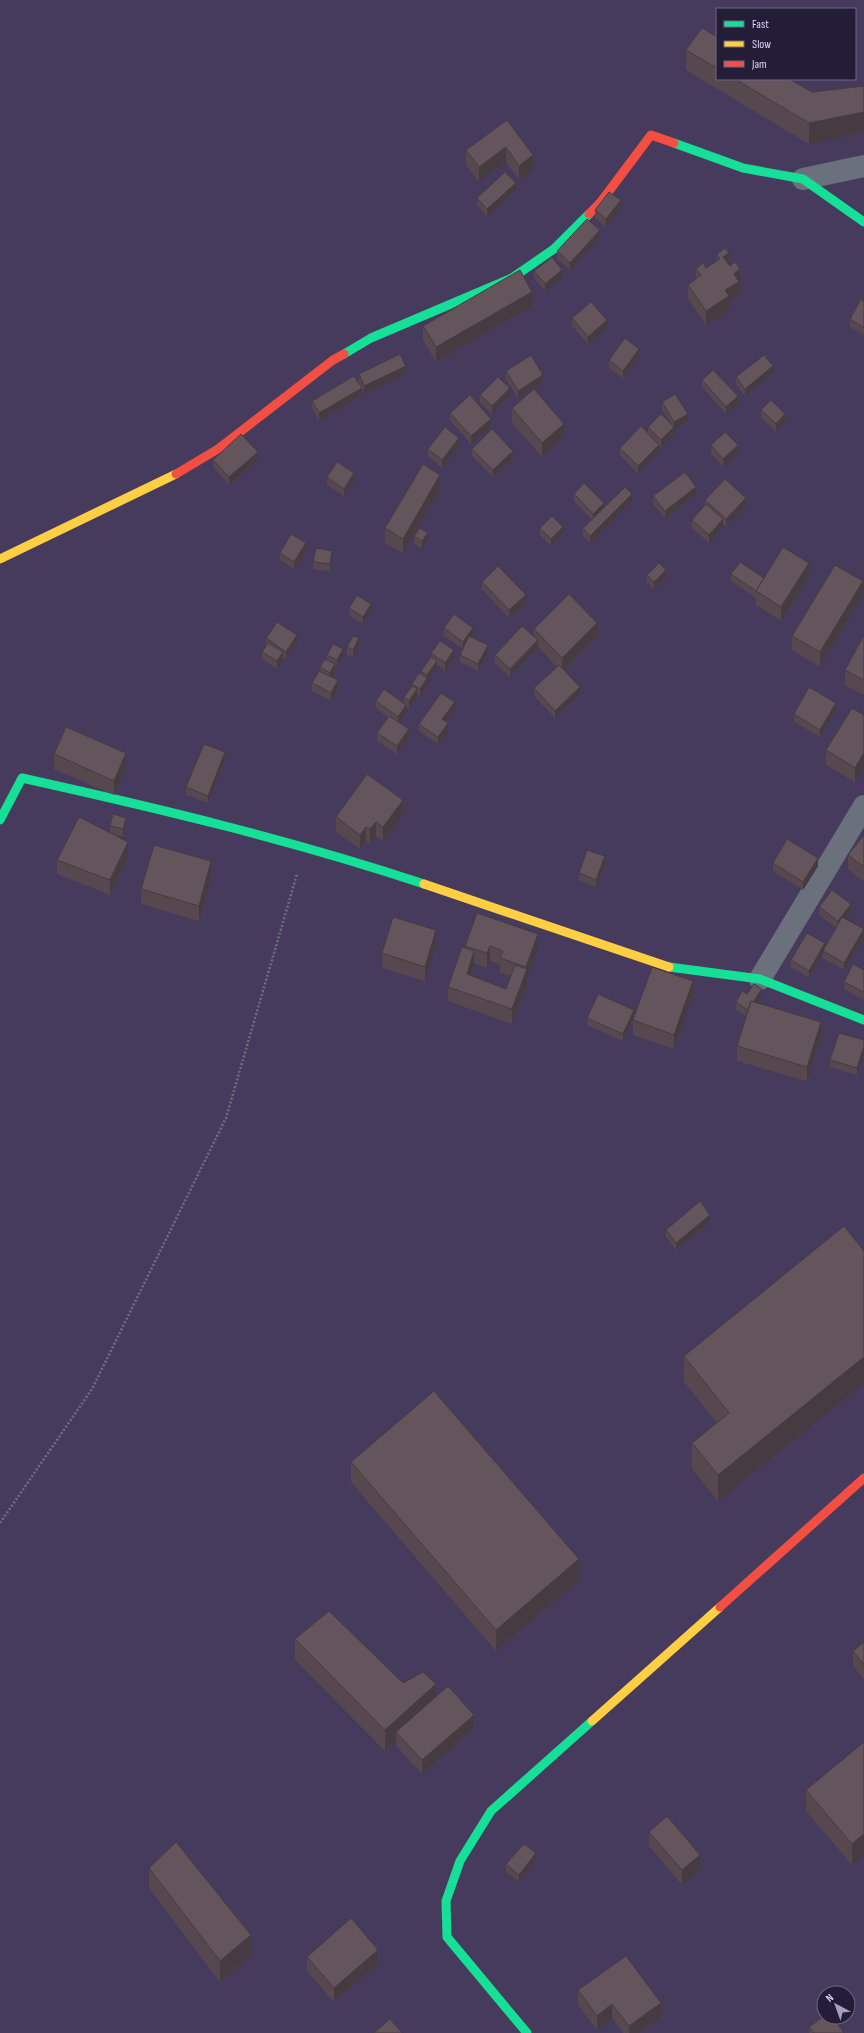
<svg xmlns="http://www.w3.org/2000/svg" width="864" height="2033" viewBox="0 0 864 2033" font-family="'Sofia Sans Condensed',sans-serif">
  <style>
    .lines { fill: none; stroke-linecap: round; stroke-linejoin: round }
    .path { stroke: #6d6f7e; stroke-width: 2.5; stroke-dasharray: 2 2; stroke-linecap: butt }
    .street { stroke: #6a707c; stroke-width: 22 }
    .fast { stroke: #16e098; stroke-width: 9 }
    .slow { stroke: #ffcf43; stroke-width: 9 }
    .jam { stroke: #f24e42; stroke-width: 9 }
    .wall { fill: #56484e; fill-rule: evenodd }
    .shaded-wall { fill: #463b40 }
    .building { fill: #64545b; stroke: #463b40 }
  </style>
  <rect width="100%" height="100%" fill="#463b5d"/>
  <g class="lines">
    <path class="path" d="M0 1523 92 1389 226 1118 297 874"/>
    <path class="street" d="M803 179 864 166
      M760 979 864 806"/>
    <path class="fast" d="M674 143 743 168 803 179 864 222
      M344 354 371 338 512 278 554 249 589 214
      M0 820 22 778C157 808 292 840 424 884
      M669 967 760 979 864 1020
      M527 2033 447 1937 446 1901 460 1861 491 1811 592 1721"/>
    <path class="slow" d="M0 559 176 474
      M424 884 669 967
      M592 1721 720 1607"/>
    <path class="jam" d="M589 214 600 203 651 135 674 143
      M176 474 218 449 333 360 344 354
      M720 1607 864 1478"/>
  </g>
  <path class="wall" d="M717 37V79H789L812 92 809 144 686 70V50Z
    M507 120 533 170 519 180 506 162 479 182 466 165V150Z
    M516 190 487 217 477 205V198Z
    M621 208 606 227 595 218V210Z
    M600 238 570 270 557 259V251Z
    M717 254 729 265 740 284 739 285V296L729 303V310L706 325 688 299V285L696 279V269L706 268 717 261Z
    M534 271 562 278 545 291 534 278Z
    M864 301V335L850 327V319Z
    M532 306 436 362 423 340V326Z
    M572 318 607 328 588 344 572 326Z
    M639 356 623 379 609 368V360Z
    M506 371 543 382 518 398 506 379Z
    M773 373 745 396 736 384V377Z
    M359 374H406L364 394 362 388V395L319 421 312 408V401L361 387 359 382Z
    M702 380 738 404 726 414 702 387Z
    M480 395 510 396 492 414 480 402Z
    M662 402 688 421 674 430V429V435L661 447 659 446V452L638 474 620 455V448L648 433V427L671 424 662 410Z
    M512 408 564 438 542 457 512 423Z
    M761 410 785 422 776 431 761 418Z
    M450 413 491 426 471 444 450 420Z
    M711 445 738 453 723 467 711 453Z
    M459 446 442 468 428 456V449Z
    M472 449 513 458 493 477 472 456Z
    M258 459 229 485 213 467V460Z
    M327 477 354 481 344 496 327 485Z
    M440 489 403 553 385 543V528Z
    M574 494 604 508 632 501 590 543 583 536V528L592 520 574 501Z
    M696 494 665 518 653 504V496Z
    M705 500 746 506 726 527 723 524V527L709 543 692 528V520L705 505Z
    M540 528 563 534 551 546 540 535Z
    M414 536 428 540 422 549 414 544Z
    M306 550 294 569 280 560V553Z
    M332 558 330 572 313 569V562Z
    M731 574 764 578 809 577 781 621 756 605V598L731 581Z
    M647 575 666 578 654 589 647 582Z
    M482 582 526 603 509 618 482 589Z
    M863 595 820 667 792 650V636Z
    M349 608 371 612 363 624 349 616Z
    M444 628 473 635 471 637 488 653 478 671 460 662V655L463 649 444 636Z
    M534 629 597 637 564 670 580 694 555 718 534 696V688L557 667 538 647 510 677 495 663V655L534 636Z
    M864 635V695L845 685V670Z
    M266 638 297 643 286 659 283 657V660L277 669 262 659V652L266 646Z
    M359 646 353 658 347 655V647Z
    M431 653 454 658 445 671 437 665V668L427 682V686L420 696 417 694V697L409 708 406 707V713L399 723 409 737 397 754 377 741V733L388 717 376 708V701L404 704V697L412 686V684L421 674V671L431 659Z
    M327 655 343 656 337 667 335 666V672L332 677 338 688 331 701 312 691V683L320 671V667L327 660Z
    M455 709 446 721 448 730 438 744 419 731V724Z
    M836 710 820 737 794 722V714Z
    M864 715 855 782 826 765V750Z
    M54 754 126 768 114 795 54 769Z
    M225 759 208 803 186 795V787Z
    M403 815 383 842 376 836 370 844 366 841 360 849 336 832V817Z
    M126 825 123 837 112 834 128 856 110 895 57 874V860L110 833V826Z
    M864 835V882L848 869V855Z
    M773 863 818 866 803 890 773 871Z
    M605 864 596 887 579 880V873Z
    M211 876 199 921 141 904V889Z
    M819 907 851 912 845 919 864 936 844 970 823 958V953L809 978 791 967V960L825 948 836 928 819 915Z
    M477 913 538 949 527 979V984L512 1024 448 1001V987L465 948V946ZM490 961 500 964V973L511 976 506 989 471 976 474 965V963L487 968Z
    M436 944 425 981 382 968V953Z
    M864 970V1000L844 989V982Z
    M747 994 762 996 757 1003 821 1037 807 1081 737 1061V1046L746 1016 736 1010V1002Z
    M693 996 674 1049 633 1035V1020L623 1041 587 1025V1018L634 1016Z
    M864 1040 857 1075 830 1067V1060Z
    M710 1222 676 1250 666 1237V1230Z
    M844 1226 718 1501 692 1469V1443L717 1423 684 1382V1356Z
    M351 1462 579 1580 496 1651 351 1482Z
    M295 1639 403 1683 436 1697 474 1729 422 1774 396 1746V1741L385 1751 295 1660Z
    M864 1642V1680L853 1666V1651Z
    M864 1742 852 1865 806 1811V1790Z
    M649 1832 700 1869 682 1885 649 1846Z
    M536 1861 519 1882 506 1872V1864Z
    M149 1868 251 1956 220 1982 149 1888Z
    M307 1957 378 1964 334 2002 307 1971Z
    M578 1990 661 2017 639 2033H623L612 2018 597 2030 578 2005Z
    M809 2027 844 2033H809Z"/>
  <path class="shaded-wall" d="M864 112V132L809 144V123Z
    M506 147V162L479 182V167Z
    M533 155V170L519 180V166Z
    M516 183V190L487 217V209Z
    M621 200V208L606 227V219Z
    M600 230V238L570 270V263Z
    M729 253V267L723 257Z
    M740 269V284L739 285V296L729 303V310L706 325V311L725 290 734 274Z
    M562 270V278L545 291V284Z
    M532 292V306L436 362V347Z
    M607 320V328L588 344V337Z
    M639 349V356L623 379V371Z
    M406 366V374L364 394V386Z
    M773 366V373L745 396V389Z
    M543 375V382L518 398V391Z
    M362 388V395L319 421V413Z
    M510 388V396L492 414V406Z
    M738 396V404L726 414V407Z
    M688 414V421L674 430V422Z
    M785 414V422L776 431V424Z
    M491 419V426L471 444V436Z
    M564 424V438L542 457V443Z
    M674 427V435L661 447V440Z
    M459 438V446L442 468V460Z
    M659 445V452L638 474V466Z
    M738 445V453L723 467V459Z
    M513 451V458L493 477V470Z
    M258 452V459L229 485V477Z
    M354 473V481L344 496V489Z
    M440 475V489L403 553V539Z
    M696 487V494L665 518V511Z
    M632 494V501L590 543V536Z
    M746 498V506L726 527V519Z
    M604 503V511L593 521V514Z
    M723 519V527L709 543V535Z
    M563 527V534L551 546V539Z
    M428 533V540L422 549V541Z
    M306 543V550L294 569V562Z
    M332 551V558L330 572V564Z
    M809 563V577L781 621V607Z
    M666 570V578L654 589V582Z
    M863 581V595L820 667V652Z
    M526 595V603L509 618V610Z
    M371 604V612L363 624V617Z
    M597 623V637L562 672V658Z
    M473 628V635L463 649V642Z
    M297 635V643L286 659V652Z
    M359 638V646L353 658V650Z
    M538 640V647L510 677V669Z
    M488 645V653L478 671V664Z
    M343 649V656L337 667V660Z
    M454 650V658L445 671V663Z
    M283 652V660L277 669V661Z
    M437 661V668L427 682V686L420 696V689L427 679V675Z
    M335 664V672L330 680V673Z
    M338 680V688L331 701V693Z
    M580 687V694L555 718V711Z
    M417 689V697L409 708V701Z
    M455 702V709L442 726V719Z
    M836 703V710L820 737V730Z
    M406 705V713L398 724V717Z
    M448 723V730L438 744V737Z
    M409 729V737L397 754V746Z
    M225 752V759L208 803V796Z
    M126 753V768L114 795V781Z
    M864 753V768L855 782V768Z
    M403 800V815L383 842V827Z
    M126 818V825L123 837V829Z
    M376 822V836L370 844V829Z
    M366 827V841L360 849V835Z
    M128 842V856L110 895V880Z
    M605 856V864L596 887V880Z
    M818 858V866L803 890V882Z
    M211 861V876L199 921V906Z
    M851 904V912L838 929V921Z
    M864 929V936L844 970V963Z
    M436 930V944L425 981V967Z
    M538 934V949L527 979V984L512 1024V1009L526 972V967Z
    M825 943V951H823V953L809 978V971Z
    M490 946V961L487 968V953Z
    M474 951V965L467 989V974Z
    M693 981V996L674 1049V1035Z
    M762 989V996L748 1018V1010Z
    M634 1010V1017L623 1041V1034Z
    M821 1022V1037L807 1081V1067Z
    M864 1046V1053L857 1075V1068Z
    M710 1215V1222L676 1250V1243Z
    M864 1357V1383L718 1501V1475Z
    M579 1559V1580L496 1651V1630Z
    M436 1684V1704L396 1732V1741L385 1751V1730Z
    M474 1715V1729L422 1774V1760Z
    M864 1834V1854L852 1865V1844Z
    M536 1853V1861L519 1882V1875Z
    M700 1855V1869L682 1885V1870Z
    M251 1935V1956L220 1982V1961Z
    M378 1950V1964L334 2002V1988Z
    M661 2003V2017L639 2033H629V2026Z
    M612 2004V2018L597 2030V2016Z"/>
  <path class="building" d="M702 28 717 37V68L686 50Z
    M735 79H789L812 92 864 86V112L809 123Z
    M507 120 533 155 519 166 506 147 479 167 466 150Z
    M505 172 516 183 487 209 477 198Z
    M609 192 621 200 606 219 595 210Z
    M587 219 600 230 570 263 557 251Z
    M725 248 729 253 723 257 730 266 735 262 740 269 734 274 739 282 725 290 729 296 706 311 688 285 701 275 696 269 703 263 706 268 720 259 717 254Z
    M552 257 562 270 545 284 534 271Z
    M520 270 532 292 436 347 423 326Z
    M861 299 864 301V328L850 319Z
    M591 302 607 320 588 337 572 318Z
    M625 338 639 349 623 371 609 360Z
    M400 354 406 366 364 386 359 374Z
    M531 355 543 375 518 391 506 371Z
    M764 355 773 366 745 389 736 377Z
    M713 370 738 396 726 407 702 380Z
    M354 376 362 388 319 413 312 401Z
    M498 377 510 388 492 406 480 395Z
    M534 389 564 424 542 443 512 408Z
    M675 394 688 414 674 422 662 402Z
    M470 395 491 419 471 436 450 413Z
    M771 400 785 414 776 424 761 410Z
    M661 414 674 427 661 440 648 427Z
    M641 426 659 445 638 466 620 448Z
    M445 427 459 438 442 460 428 449Z
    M492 429 513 451 493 470 472 449Z
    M725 432 738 445 723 459 711 445Z
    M241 434 258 452 229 477 213 460Z
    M337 462 354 473 344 489 327 477Z
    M423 464 440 475 403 539 385 528Z
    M685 472 696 487 665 511 653 496Z
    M725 479 746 498 726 519 705 500Z
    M584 483 604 503 593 514 574 494Z
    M625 487 632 494 590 536 583 528Z
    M706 504 723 519 709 535 692 520Z
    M552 516 563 527 551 539 540 528Z
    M420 528 428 533 422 541 414 536Z
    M291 534 306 543 294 562 280 553Z
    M783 547 809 563 781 607 756 591Z
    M316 548 332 551 330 564 313 562Z
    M740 562 764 578 756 591 731 574Z
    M659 563 666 570 654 582 647 575Z
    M835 565 863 581 820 652 792 636Z
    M498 566 526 595 509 610 482 582Z
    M569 594 597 623 562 658 534 629Z
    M357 595 371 604 363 617 349 608Z
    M454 614 473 628 463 642 444 628Z
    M277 622 297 635 286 652 266 638Z
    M522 626 538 640 510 669 495 655Z
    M864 635V680L845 670Z
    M353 636 359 638 353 650 347 647Z
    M469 636 488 645 478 664 460 655Z
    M440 641 454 650 445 663 431 653Z
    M268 643 283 652 277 661 262 652Z
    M333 644 343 649 337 660 327 655Z
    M431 657 437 661 427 675 421 671Z
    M325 659 335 664 330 673 320 667Z
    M559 665 580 687 555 711 534 688Z
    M319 671 338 680 331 693 312 683Z
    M419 673 427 678 420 689 412 684Z
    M412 686 417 689 409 701 404 697Z
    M809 687 836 703 820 730 794 714Z
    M384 689 406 705 398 717 376 701Z
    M441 693 455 702 442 719 448 723 438 737 419 724Z
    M852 708 864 715V753L855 768 826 750Z
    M389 716 409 729 397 746 377 733Z
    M66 727 126 753 114 781 54 754Z
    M204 744 225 752 208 796 186 787Z
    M367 774 403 800 383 827 376 822 370 829 366 827 360 835 336 817Z
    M113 814 126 818 123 829 110 826Z
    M79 817 128 842 110 880 57 860Z
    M864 835V867L848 855Z
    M787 839 818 858 803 882 773 863Z
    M154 845 211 861 199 906 141 889Z
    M587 850 605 856 596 880 579 873Z
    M832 890 851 904 838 921 819 907Z
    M477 913 538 934 526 967 500 958 503 951 490 946 487 953 465 946Z
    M393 917 436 930 425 967 382 953Z
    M842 917 864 929 844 963 823 951Z
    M807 933 825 943 809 971 791 960Z
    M462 947 474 951 467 974 506 989 515 965 527 969 512 1009 448 987Z
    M853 964 864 970V992L844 982Z
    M652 967 693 981 674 1035 633 1020Z
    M754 984 762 989 753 1002 751 1001 748 1010 736 1002 742 991 747 994Z
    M598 994 634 1010 623 1034 587 1018Z
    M751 1001 821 1022 807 1067 737 1046Z
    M839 1033 864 1040V1046L857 1068 830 1060Z
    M700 1201 710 1215 676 1243 666 1230Z
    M844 1226 864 1251V1357L718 1475 692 1443 729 1413 684 1356Z
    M434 1391 579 1559 496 1630 351 1462Z
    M329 1611 403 1683 423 1672 436 1684 385 1730 295 1639Z
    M864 1642V1665L853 1651Z
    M448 1686 474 1715 422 1760 396 1732Z
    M864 1742V1834L852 1844 806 1790Z
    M667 1816 700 1855 682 1870 649 1832Z
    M176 1842 251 1935 220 1961 149 1868Z
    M524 1844 536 1853 519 1875 506 1864Z
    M351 1918 378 1950 334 1988 307 1957Z
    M626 1956 661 2003 629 2026 612 2004 597 2016 578 1990Z
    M824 2016V2017H833L844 2033H814L809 2027Z
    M390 2019 402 2033H374Z"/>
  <rect x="716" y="8" width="140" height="72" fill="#241d38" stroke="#6e6685"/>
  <rect x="724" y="21" width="20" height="6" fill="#16e098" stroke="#6e6685"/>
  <text x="752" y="28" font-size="12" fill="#dcd4f9">Fast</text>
  <rect x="724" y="41" width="20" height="6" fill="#ffcf43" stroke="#6e6685"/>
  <text x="752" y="48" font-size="12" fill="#dcd4f9">Slow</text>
  <rect x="724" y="61" width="20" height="6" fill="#f24e42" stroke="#6e6685"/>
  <text x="752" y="68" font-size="12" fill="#dcd4f9">Jam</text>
  <g transform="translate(836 2005) rotate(319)"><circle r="19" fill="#241d38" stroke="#6e6685"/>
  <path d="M0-3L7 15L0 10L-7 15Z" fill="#a89ec2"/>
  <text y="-6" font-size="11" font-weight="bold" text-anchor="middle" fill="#dcd4f9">N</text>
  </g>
</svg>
